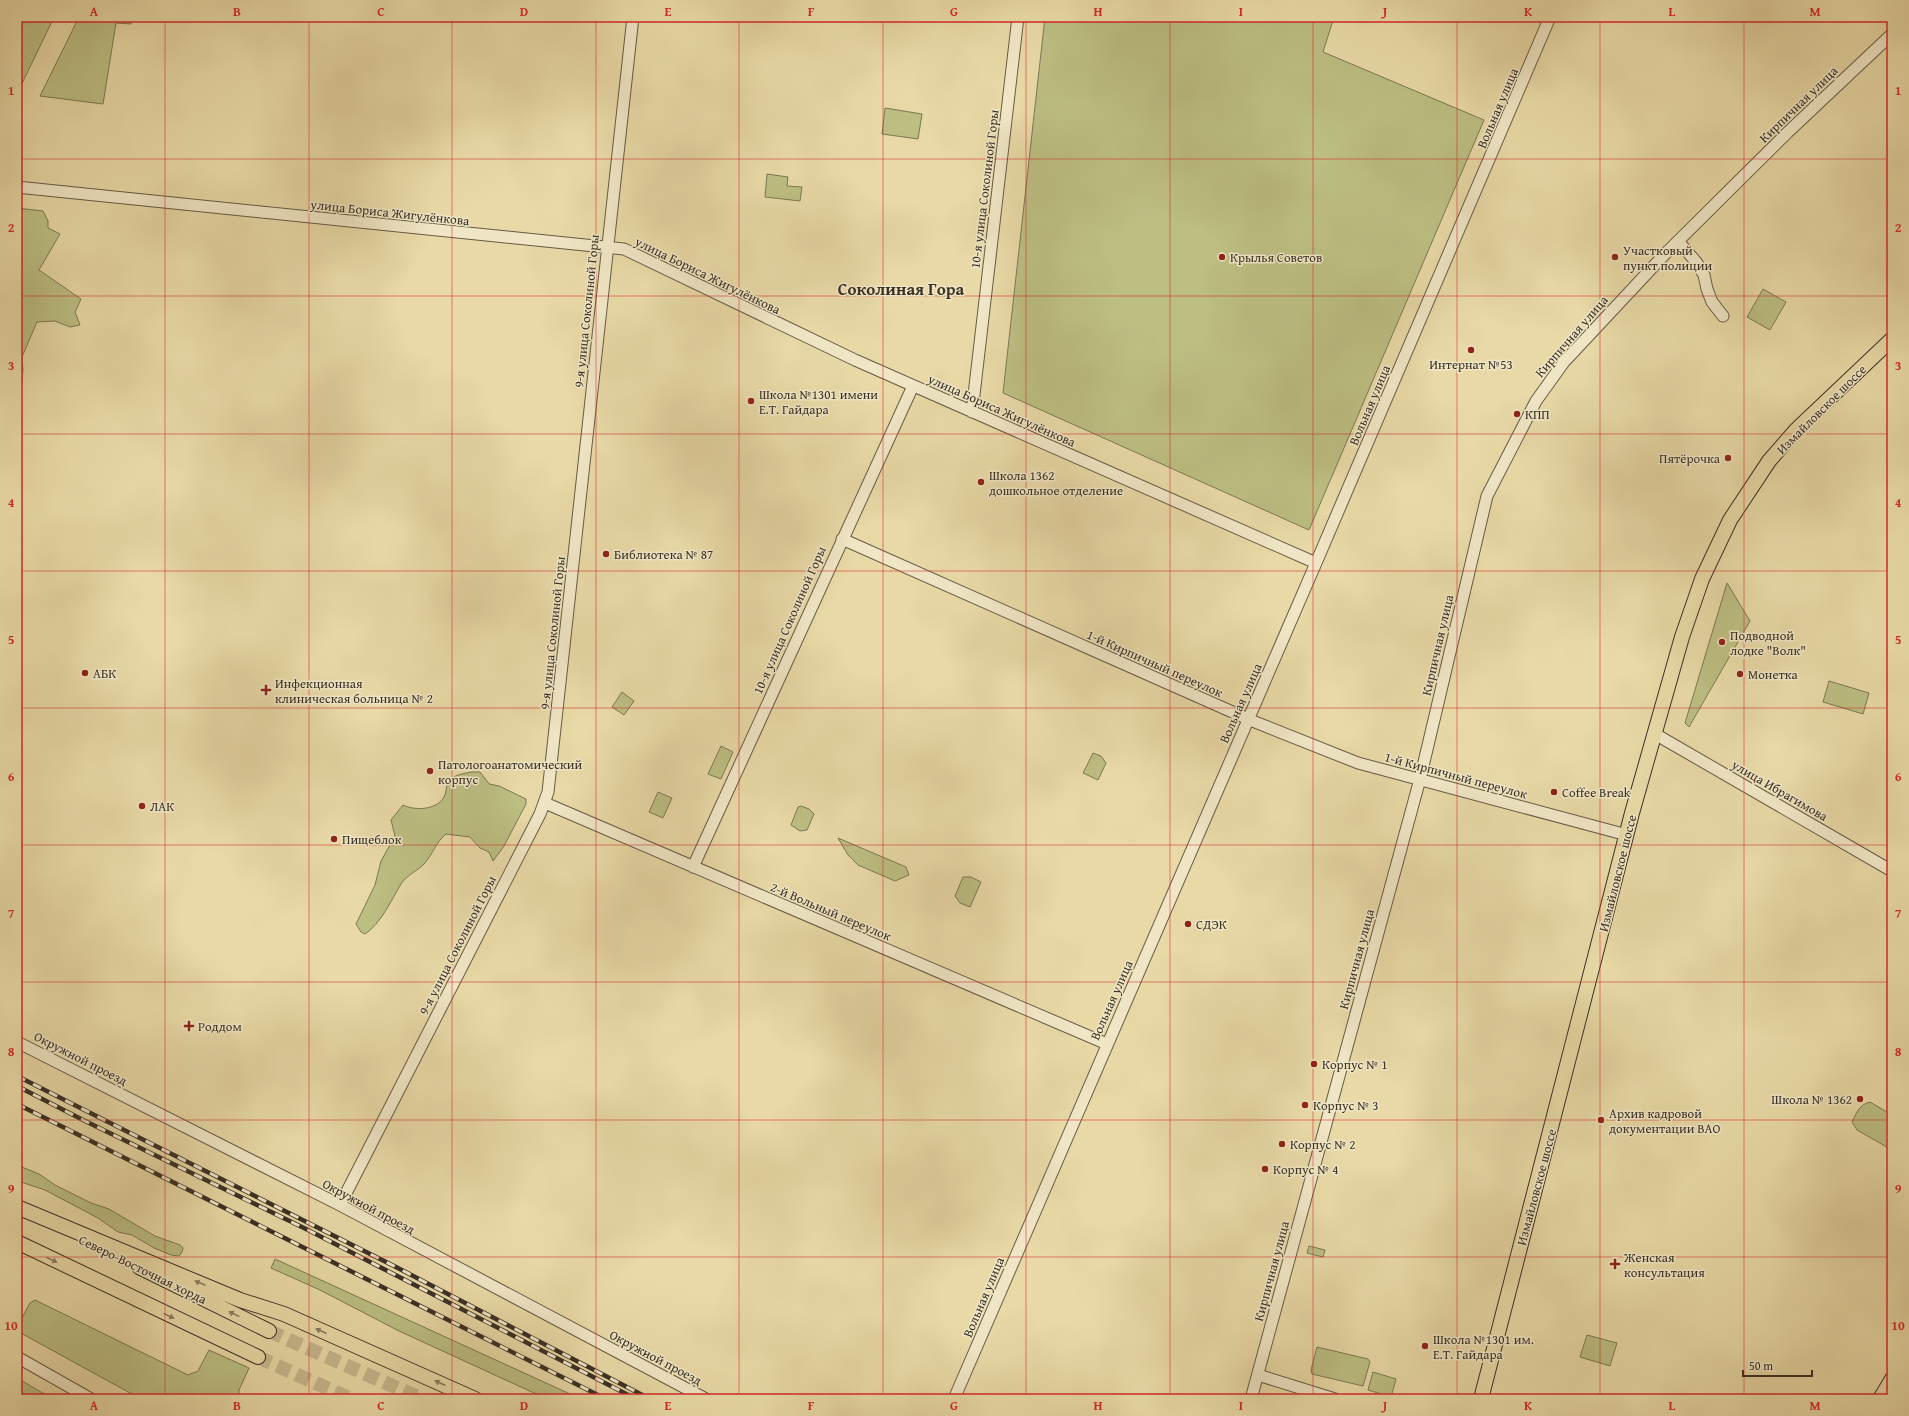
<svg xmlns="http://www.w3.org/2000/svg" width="1909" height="1416" viewBox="0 0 1909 1416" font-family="'Gentium Book Plus',serif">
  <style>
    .green { fill: #bcbe82; stroke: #7b7854 }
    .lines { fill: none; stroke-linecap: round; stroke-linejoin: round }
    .major-tunnel { stroke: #c5b78c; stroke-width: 14; stroke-dasharray: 14 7; stroke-linecap: butt }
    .minor-casing { stroke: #665b45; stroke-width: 13 }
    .major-casing { stroke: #3a3125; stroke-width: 16 }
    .minor { stroke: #f0e6c5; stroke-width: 11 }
    .major { stroke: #e8d9a6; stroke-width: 14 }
    .tram { stroke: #3a3125; stroke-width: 1 }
    .rail-casing { stroke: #3a3125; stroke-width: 4.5 }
    .rail { stroke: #f0e6c5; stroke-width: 3; stroke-dasharray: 9; stroke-linecap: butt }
    .oneway { fill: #887d5f }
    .grid { fill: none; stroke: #d62828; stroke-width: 1; stroke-opacity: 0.55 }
    .poi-dot { fill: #8f2418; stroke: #f0e6c5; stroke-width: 1.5 }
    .labels { text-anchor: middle; stroke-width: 3; stroke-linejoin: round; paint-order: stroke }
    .street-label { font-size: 13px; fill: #3a3125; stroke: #f0e6c5 }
    .poi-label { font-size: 13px; fill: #3a3125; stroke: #f0e6c5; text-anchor: start }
    .district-label { font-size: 17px; font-weight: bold; fill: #3a3125; stroke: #f0e6c5 }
    .neatline { fill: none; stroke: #d62828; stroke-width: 1.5 }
    .grid-label { font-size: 13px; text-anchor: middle; font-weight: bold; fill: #d62828 }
  </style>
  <rect width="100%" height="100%" fill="#e8d9a6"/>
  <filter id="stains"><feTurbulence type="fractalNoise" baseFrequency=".005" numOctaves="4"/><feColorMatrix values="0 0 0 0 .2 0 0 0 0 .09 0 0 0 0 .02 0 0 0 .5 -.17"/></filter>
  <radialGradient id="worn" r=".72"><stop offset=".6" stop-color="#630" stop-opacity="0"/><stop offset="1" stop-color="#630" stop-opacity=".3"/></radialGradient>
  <path class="green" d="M19 17H54L17 94V20Z
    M79 17H131V24L116 23 103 104 40 96Z
    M1045 17H1334L1323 52 1484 120 1309 530 1003 393Z
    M885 108 922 114 918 139 882 134Z
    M767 174 788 177 787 186 802 187 800 201 765 197Z
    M17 208 43 211 48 221V228L60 234 39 270 81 299 75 312 80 325 70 327 55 321 37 322 22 357 23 370 19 414H17Z
    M1763 289 1786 302 1770 330 1747 317Z
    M1727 583 1750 621 1689 727 1685 723Z
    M1829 681 1869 693 1863 714 1823 702Z
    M622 692 634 701 624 715 612 707Z
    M721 746 733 752 721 779 708 774Z
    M1093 753 1101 756 1106 763 1098 780 1083 773Z
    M471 772H480L489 784 499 786 526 799V804L504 846 493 861 489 852 480 848 470 837 446 834C436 842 433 854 424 864 417 871 407 875 401 884 392 899 380 925 365 934L361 932 356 924 375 885 381 861 395 836 391 820 403 805C415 811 437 810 444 797 447 792 445 785 450 780 456 774 463 774 471 772Z
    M658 792 672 798 663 818 649 812Z
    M801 806 809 809 814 814 807 830 800 831 791 825 798 807Z
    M838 838 906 867 909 875 895 881 858 865 848 855Z
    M963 877H971L981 882 970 907 960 903 955 896Z
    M1870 1102 1892 1115V1150L1857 1130 1852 1122C1857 1112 1859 1105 1870 1102Z
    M17 1165 39 1174 55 1185 91 1203 109 1209 155 1236 180 1245 183 1248 182 1252 179 1256 171 1255 154 1248 132 1235 118 1232 98 1218 45 1190 21 1182 17 1178Z
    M1309 1246 1325 1250 1323 1257 1307 1253Z
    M275 1259 581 1399H547L399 1331 320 1290 271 1268Z
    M35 1300 188 1375 198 1371 209 1350 249 1368 239 1390V1399H203L186 1396 163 1399H141L17 1331V1327L30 1303Z
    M1587 1335 1617 1343 1610 1366 1580 1357Z
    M1317 1347 1368 1359 1370 1362 1363 1386 1312 1374 1311 1370Z
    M1373 1372 1396 1379 1391 1397 1368 1390Z
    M17 1378 53 1399H17Z"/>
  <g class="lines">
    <path class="major-tunnel" d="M269 1331 422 1399
      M258 1357 351 1399"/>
    <defs>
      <path id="minor" d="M17 187 624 249 855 360 1316 563
        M1678 241 1697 263 1704 275 1707 289 1712 302 1723 316
        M972 412 1018 17
        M842 539 1255 722 1358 763 1627 835
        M1655 734 1892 871
        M545 803 1107 1044
        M693 867 913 386
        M17 1042 340 1205 706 1399
        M340 1205 540 814 548 792 633 17
        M17 1357 91 1399
        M1258 1375 1335 1399
        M954 1399 1316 563 1550 17
        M1251 1399 1420 779 1487 496 1536 401 1564 362 1665 254 1788 132 1892 34"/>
      <path id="major" d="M17 1207 240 1300 284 1314 475 1399
        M17 1242 258 1357
        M139 1267 269 1331
        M1481 1399 1632 813 1682 637 1702 579 1730 520 1769 461 1796 430 1892 339
        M1880 1399 1892 1379"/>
    </defs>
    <use href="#minor" class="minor-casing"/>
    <use href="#major" class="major-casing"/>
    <use href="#minor" class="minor"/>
    <use href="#major" class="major"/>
    <path class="tram" d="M1887 1399 1892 1391"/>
    <defs>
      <path id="rail" d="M17 1076 394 1266 650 1399
        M17 1086 85 1121 308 1230 636 1399
        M17 1104 606 1399"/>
    </defs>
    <use href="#rail" class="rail-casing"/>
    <use href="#rail" class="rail"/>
  </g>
  <defs><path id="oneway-solid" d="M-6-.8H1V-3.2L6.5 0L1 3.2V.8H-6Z"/></defs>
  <g class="oneway">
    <use href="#oneway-solid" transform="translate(52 1260) rotate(26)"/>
    <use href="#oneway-solid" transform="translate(200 1283) rotate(-157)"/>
    <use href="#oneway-solid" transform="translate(234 1314) rotate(-154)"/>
    <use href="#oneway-solid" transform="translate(169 1316) rotate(26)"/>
    <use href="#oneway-solid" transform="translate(321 1331) rotate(-156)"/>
    <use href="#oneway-solid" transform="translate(440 1383) rotate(-156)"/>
  </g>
  <path class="grid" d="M165 17V1399M309 17V1399M452 17V1399M596 17V1399M739 17V1399M883 17V1399M1026 17V1399M1170 17V1399M1313 17V1399M1457 17V1399M1600 17V1399M1744 17V1399M17 159H1892M17 296H1892M17 434H1892M17 571H1892M17 708H1892M17 845H1892M17 982H1892M17 1120H1892M17 1257H1892"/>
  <g class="poi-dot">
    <circle cx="1222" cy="257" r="4"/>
    <circle cx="1615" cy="257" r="4"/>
    <circle cx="1471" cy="350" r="4"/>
    <circle cx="751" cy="401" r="4"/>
    <circle cx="1517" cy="414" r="4"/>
    <circle cx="1728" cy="458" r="4"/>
    <circle cx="981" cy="482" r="4"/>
    <circle cx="606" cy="554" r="4"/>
    <circle cx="1722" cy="642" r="4"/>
    <circle cx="85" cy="673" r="4"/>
    <circle cx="1740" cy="674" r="4"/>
    <path d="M264 684h4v4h4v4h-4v4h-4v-4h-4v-4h4z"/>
    <circle cx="430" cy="771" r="4"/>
    <circle cx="1554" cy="792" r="4"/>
    <circle cx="142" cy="806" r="4"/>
    <circle cx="334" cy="839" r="4"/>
    <circle cx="1188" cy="924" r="4"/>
    <path d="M187 1020h4v4h4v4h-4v4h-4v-4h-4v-4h4z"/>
    <circle cx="1314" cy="1064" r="4"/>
    <circle cx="1860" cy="1099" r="4"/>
    <circle cx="1305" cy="1105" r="4"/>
    <circle cx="1601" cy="1120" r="4"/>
    <circle cx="1282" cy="1144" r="4"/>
    <circle cx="1265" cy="1169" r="4"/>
    <path d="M1613 1258h4v4h4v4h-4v4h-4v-4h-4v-4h4z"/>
    <circle cx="1425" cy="1346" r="4"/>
  </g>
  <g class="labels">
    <g class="street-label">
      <text transform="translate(1798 104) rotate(-44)" y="5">Кирпичная улица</text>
      <text transform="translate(1497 108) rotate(-67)" y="5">Вольная улица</text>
      <text transform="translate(984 189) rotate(-83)" y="5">10-я улица Соколиной Горы</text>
      <text transform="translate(390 212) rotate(6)" y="5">улица Бориса Жигулёнкова</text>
      <text transform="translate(708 275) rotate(26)" y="5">улица Бориса Жигулёнкова</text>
      <text transform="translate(586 311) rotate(-84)" y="5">9-я улица Соколиной Горы</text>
      <text transform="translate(1571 336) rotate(-49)" y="5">Кирпичная улица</text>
      <text transform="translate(1369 405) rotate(-67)" y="5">Вольная улица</text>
      <text transform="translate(1821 409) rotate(-45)" y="5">Измайловское шоссе</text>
      <text transform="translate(1002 410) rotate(24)" y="5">улица Бориса Жигулёнкова</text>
      <text transform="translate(789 620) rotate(-66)" y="5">10-я улица Соколиной Горы</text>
      <text transform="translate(552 633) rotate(-84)" y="5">9-я улица Соколиной Горы</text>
      <text transform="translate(1437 645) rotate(-77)" y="5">Кирпичная улица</text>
      <text transform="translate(1155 663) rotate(24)" y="5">1-й Кирпичный переулок</text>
      <text transform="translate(1240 703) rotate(-66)" y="5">Вольная улица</text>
      <text transform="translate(1456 775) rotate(15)" y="5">1-й Кирпичный переулок</text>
      <text transform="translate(1780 790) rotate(30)" y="5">улица Ибрагимова</text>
      <text transform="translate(1617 873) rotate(-76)" y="5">Измайловское шоссе</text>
      <text transform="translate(831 911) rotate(23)" y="5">2-й Вольный переулок</text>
      <text transform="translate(457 945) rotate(-63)" y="5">9-я улица Соколиной Горы</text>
      <text transform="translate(1356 959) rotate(-75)" y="5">Кирпичная улица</text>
      <text transform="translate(1111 1000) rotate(-66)" y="5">Вольная улица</text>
      <text transform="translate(81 1058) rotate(27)" y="5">Окружной проезд</text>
      <text transform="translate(1536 1187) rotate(-75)" y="5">Измайловское шоссе</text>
      <text transform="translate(369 1206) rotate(28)" y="5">Окружной проезд</text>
      <text transform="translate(143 1269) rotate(26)" y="5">Северо-Восточная хорда</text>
      <text transform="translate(1271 1271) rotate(-75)" y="5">Кирпичная улица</text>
      <text transform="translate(983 1297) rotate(-67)" y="5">Вольная улица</text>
      <text transform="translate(656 1357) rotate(28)" y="5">Окружной проезд</text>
    </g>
    <g class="poi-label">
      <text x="1623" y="255">Участковый<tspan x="1623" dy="15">пункт полиции</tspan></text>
      <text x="1230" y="262">Крылья Советов</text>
      <text x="1471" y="369" text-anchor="middle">Интернат №53</text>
      <text x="759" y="399">Школа №1301 имени<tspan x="759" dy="15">Е.Т. Гайдара</tspan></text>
      <text x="1525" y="419">КПП</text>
      <text x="1720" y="463" text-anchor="end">Пятёрочка</text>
      <text x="989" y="480">Школа 1362<tspan x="989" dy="15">дошкольное отделение</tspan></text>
      <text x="614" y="559">Библиотека № 87</text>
      <text x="1730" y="640">Подводной<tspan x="1730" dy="15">лодке "Волк"</tspan></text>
      <text x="93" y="678">АБК</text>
      <text x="1748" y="679">Монетка</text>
      <text x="275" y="688">Инфекционная<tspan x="275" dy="15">клиническая больница № 2</tspan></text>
      <text x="438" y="769">Патологоанатомический<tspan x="438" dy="15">корпус</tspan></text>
      <text x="1562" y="797">Coffee Break</text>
      <text x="150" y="811">ЛАК</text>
      <text x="342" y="844">Пищеблок</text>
      <text x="1196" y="929">СДЭК</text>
      <text x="198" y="1031">Роддом</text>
      <text x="1322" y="1069">Корпус № 1</text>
      <text x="1852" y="1104" text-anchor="end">Школа № 1362</text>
      <text x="1313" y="1110">Корпус № 3</text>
      <text x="1609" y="1118">Архив кадровой<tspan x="1609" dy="15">документации ВАО</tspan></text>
      <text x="1290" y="1149">Корпус № 2</text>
      <text x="1273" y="1174">Корпус № 4</text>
      <text x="1624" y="1262">Женская<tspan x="1624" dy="15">консультация</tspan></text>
      <text x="1433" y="1344">Школа №1301 им.<tspan x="1433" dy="15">Е.Т. Гайдара</tspan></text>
    </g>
    <g class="district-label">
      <text x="901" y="295">Соколиная Гора</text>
    </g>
  </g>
  <rect width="1909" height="1416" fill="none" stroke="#e8d9a6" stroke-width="44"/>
  <path d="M1743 1370v6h69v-6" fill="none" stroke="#3a3125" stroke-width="2"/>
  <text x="1749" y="1370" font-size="12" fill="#3a3125" stroke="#f0e6c5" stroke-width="3" paint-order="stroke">50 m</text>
  <rect x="22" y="22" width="1865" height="1372" class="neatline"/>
  <g class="grid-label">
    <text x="94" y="16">A</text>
    <text x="237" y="16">B</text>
    <text x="381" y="16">C</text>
    <text x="524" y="16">D</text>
    <text x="668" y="16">E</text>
    <text x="811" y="16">F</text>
    <text x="954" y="16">G</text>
    <text x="1098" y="16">H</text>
    <text x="1241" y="16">I</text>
    <text x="1385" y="16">J</text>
    <text x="1528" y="16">K</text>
    <text x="1672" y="16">L</text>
    <text x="1815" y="16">M</text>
    <text x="11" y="95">1</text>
    <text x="1898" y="95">1</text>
    <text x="11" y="232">2</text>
    <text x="1898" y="232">2</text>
    <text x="11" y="370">3</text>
    <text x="1898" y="370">3</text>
    <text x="11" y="507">4</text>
    <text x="1898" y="507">4</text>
    <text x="11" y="644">5</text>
    <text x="1898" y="644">5</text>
    <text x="11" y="781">6</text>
    <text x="1898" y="781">6</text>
    <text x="11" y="918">7</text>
    <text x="1898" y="918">7</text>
    <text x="11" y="1056">8</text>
    <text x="1898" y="1056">8</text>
    <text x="11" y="1193">9</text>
    <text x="1898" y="1193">9</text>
    <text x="11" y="1330">10</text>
    <text x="1898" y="1330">10</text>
    <text x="94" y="1410">A</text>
    <text x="237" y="1410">B</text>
    <text x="381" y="1410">C</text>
    <text x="524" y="1410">D</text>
    <text x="668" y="1410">E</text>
    <text x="811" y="1410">F</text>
    <text x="954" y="1410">G</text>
    <text x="1098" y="1410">H</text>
    <text x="1241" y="1410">I</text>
    <text x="1385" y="1410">J</text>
    <text x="1528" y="1410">K</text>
    <text x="1672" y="1410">L</text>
    <text x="1815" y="1410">M</text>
  </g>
  <rect width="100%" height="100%" filter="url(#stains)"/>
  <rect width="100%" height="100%" fill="url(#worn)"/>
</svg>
